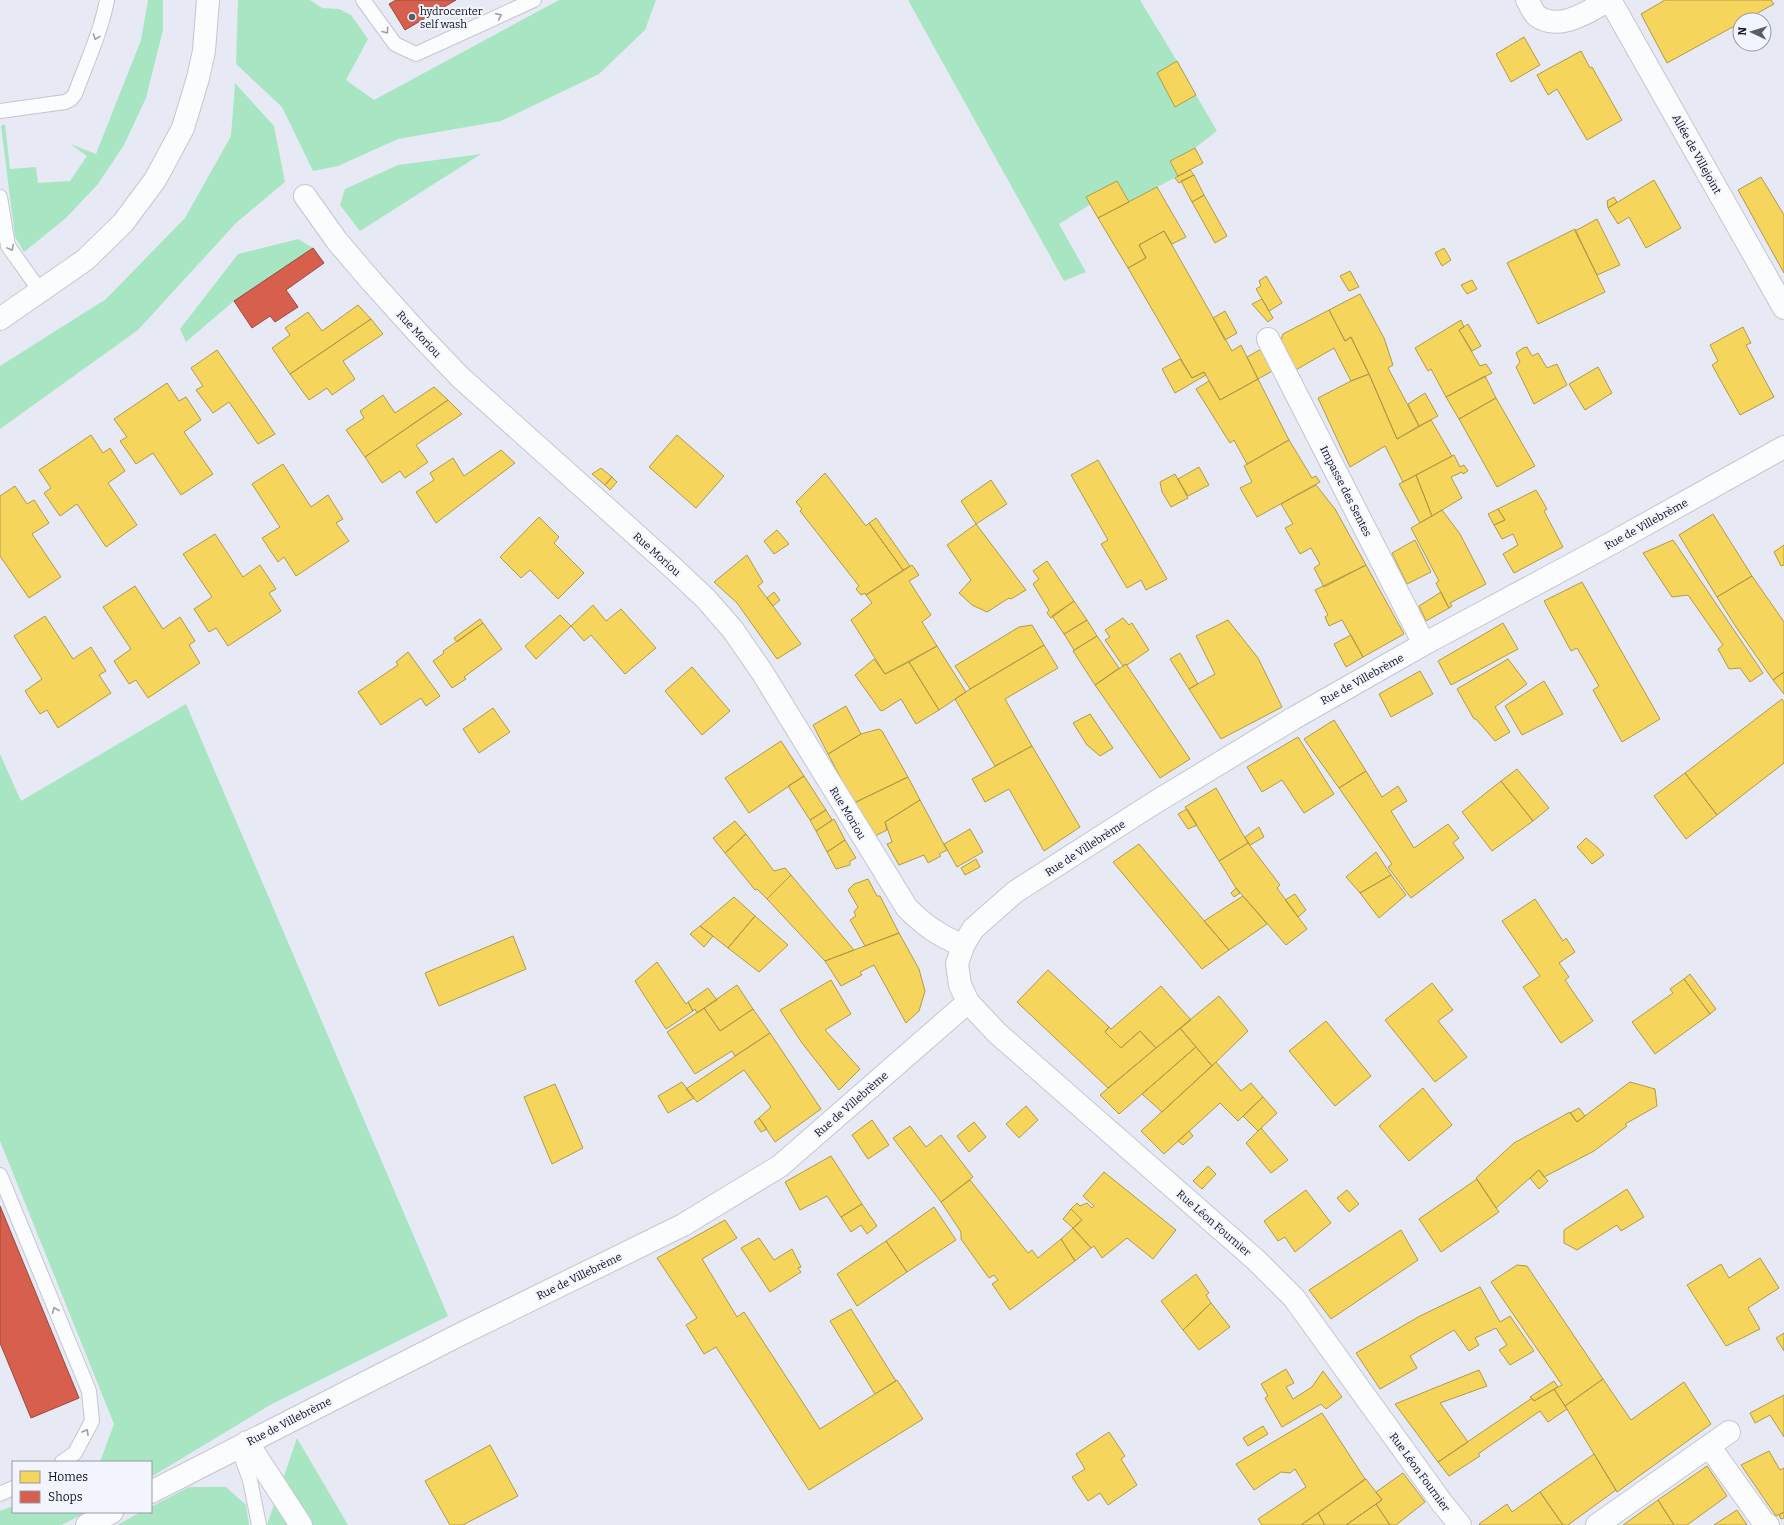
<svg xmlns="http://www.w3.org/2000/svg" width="1784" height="1525" viewBox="0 0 1784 1525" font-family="Bitter,serif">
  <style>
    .green { fill: #a8e6c3 }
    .homes { fill: #f6d55c; stroke: #b09a4a }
    .shops { fill: #d6604d; stroke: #9a483f }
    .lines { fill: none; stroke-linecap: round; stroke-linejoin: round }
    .service-casing { stroke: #c3c6d2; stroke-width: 16 }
    .minor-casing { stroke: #c3c6d2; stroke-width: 24 }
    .service { stroke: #fbfcfd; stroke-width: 14 }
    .minor { stroke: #fbfcfd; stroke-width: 22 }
    .oneway { stroke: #9c9ea4 }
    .poi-dot { fill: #595c6a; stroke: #f2f5fe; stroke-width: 1.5 }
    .labels { text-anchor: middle; stroke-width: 4; stroke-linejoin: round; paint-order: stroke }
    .poi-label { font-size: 11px; fill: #0d101f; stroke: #f2f5fe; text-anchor: start }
    .street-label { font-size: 11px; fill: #0d101f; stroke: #f2f5fe }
  </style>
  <rect width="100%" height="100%" fill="#e7eaf4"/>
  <path class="green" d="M148 0H163V30L146 98 124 145 98 184 66 218 24 252 15 237 1 126 5 124 10 169 36 167 38 183 70 181 87 156 70 144 96 154 141 40Z
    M238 0H310L322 8 339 9 351 15 368 39 346 80 374 100 559 0H656L645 30 599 74 501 121 398 139 338 166 313 171 282 107 236 64Z
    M908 0H1140L1177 61 1157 73 1175 107 1196 95 1217 131 1195 148 1170 161 1178 176 1129 202 1117 181 1091 204 1059 224 1086 272 1064 281Z
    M235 83 274 126 285 182 236 223 138 330 0 429V366L106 299 185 218 231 136Z
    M481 154 360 231 340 205 345 189 398 165Z
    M298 239 313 248 234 301 186 342 180 329 238 254Z
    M186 704 448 1316 272 1404 151 1477V1462H100L114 1424 0 1141V754L21 801Z
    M297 1438 348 1525H267Z
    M189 1487H226L246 1505 249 1525H117L141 1512H151V1507Z
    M13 1506V1512H86L62 1525H0V1511Z"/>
  <path class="homes" d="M1665 0H1771L1774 4 1745 20H1740V23L1667 63 1641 14Z
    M1524 37 1540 65 1511 82 1496 54Z
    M1581 51 1590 68 1592 67 1622 120 1587 140 1557 89 1548 95 1537 75Z
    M1177 61 1196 95 1175 107 1157 73Z
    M1195 148 1203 163 1178 176 1170 161Z
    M1190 170 1194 175 1179 183 1175 178Z
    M1194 175 1204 195 1192 202 1181 181Z
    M1761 177 1784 215V273L1738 190Z
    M1654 180 1681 228 1646 248 1629 217 1618 224 1608 208Z
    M1117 181 1129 202 1098 218 1086 197Z
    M1157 187 1186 237 1172 244 1164 231 1139 245 1146 258 1128 268 1098 218Z
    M1204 195 1227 236 1215 243 1192 202Z
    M1614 197 1617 202 1608 208 1607 201Z
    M1597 219 1620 265 1597 275 1575 231Z
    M1575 229 1605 292 1538 324 1507 263Z
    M1164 231 1232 351 1241 345 1258 379 1220 400 1204 372 1192 378 1128 268 1146 258 1139 245Z
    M1444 248 1451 260 1442 266 1435 253Z
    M1350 271 1359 287 1349 291 1340 276Z
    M1266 276 1282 303 1269 311 1256 289 1261 286 1259 281Z
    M1472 280 1477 289 1467 294 1461 285Z
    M1360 294 1384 338 1393 365 1388 368 1419 426 1397 439 1369 374 1351 337 1345 341 1329 310Z
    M1262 299 1273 318 1268 322 1252 304Z
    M358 305 371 319 290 374 272 348 290 335 285 328 308 312 322 331Z
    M1329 310 1345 341 1351 337 1369 374 1351 381 1334 348 1294 371 1280 343 1283 334Z
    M1225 311 1237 333 1225 340 1213 318Z
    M371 319 383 334 343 361 355 379 332 395 327 388 309 400 290 374Z
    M1461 320 1464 327 1459 330 1480 366 1486 364 1492 373 1446 397 1431 369 1428 371 1415 348Z
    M1468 324 1481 346 1472 351 1459 330Z
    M1743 327 1751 343 1746 345 1774 397 1740 415 1712 365 1718 361 1710 345Z
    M1527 347 1532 356 1538 353 1547 368 1557 364 1567 385 1534 404 1516 367 1520 362 1516 353 1523 348Z
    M1263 348 1274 370 1258 379 1247 357Z
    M217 350 275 434 258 444 229 402 213 413 196 390 203 386 191 368Z
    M1180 359 1192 378 1204 372 1206 375 1175 393 1162 369Z
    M1598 367 1612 393 1585 410 1569 384Z
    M1369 374 1397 439 1431 420 1452 456 1403 482 1385 446 1350 467 1318 398 1351 381Z
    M1485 376 1496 398 1459 419 1446 397Z
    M1258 379 1289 440 1247 464 1234 440 1230 443 1196 389 1209 381 1220 400Z
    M167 383 179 401 186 397 201 420 184 432 213 474 181 495 153 453 136 464 120 441 127 437 114 419Z
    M434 387 448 400 365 457 346 430 364 418 360 411 383 395 395 413Z
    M1425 393 1438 416 1419 426 1408 404Z
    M1496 398 1535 466 1497 487 1459 419Z
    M448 400 462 414 416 445 428 462 405 478 400 471 382 483 365 457Z
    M91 435 103 453 110 448 125 471 108 483 137 525 106 547 77 504 60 516 44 493 51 488 39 470Z
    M677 435 724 476 696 508 649 467Z
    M1289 440 1312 478 1316 476 1320 482 1257 517 1240 488 1252 482 1244 466Z
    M501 450 515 463 436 523 416 492 434 480 430 473 453 458 464 476Z
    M1454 455 1460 467 1464 465 1468 471 1463 474 1462 472 1451 477 1462 498 1432 516 1416 475Z
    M1098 460 1167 579 1146 590 1141 580 1127 588 1101 544 1108 540 1071 475Z
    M283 464 311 507 328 495 343 519 336 523 349 541 296 576 284 557 278 562 262 538 280 527 252 484Z
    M1199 467 1209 485 1188 496 1178 479Z
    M601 468 612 477 605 485 592 474Z
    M825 473 866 526 869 523 903 570 866 595 865 593 861 595 856 589 859 586 800 511 802 509 796 502Z
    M1175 474 1188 498 1171 507 1162 492 1160 482Z
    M1416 475 1432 516 1420 523 1399 484Z
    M612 477 617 482 610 490 605 485Z
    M991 480 1007 504 976 524 961 501Z
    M1316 485 1335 509 1366 565 1324 587 1314 568 1320 564 1311 548 1300 554 1285 528 1293 524 1281 504Z
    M15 486 27 504 34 500 49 523 32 534 61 577 29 598 0 556V496Z
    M1536 490 1547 509 1544 511 1563 547 1514 573 1503 554 1518 545 1513 534 1502 539 1494 525 1505 520 1498 509Z
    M1498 509 1505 520 1494 525 1488 514Z
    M1442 510 1460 534 1486 584 1450 603 1452 606 1449 608 1436 583 1439 581 1411 528Z
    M1713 514 1752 576 1717 597 1679 535Z
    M539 517 559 537 554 543 584 573 558 599 530 570 521 578 500 557Z
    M876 518 910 566 903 570 869 523Z
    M976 524 1026 590 1011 599 1009 598 987 612 972 605 959 593 971 580 947 545Z
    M777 530 789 544 774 554 764 541Z
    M215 534 243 577 260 565 276 589 269 593 281 611 228 646 216 628 209 632 194 609 212 597 183 554Z
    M1415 540 1431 572 1407 584 1392 553Z
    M1673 540 1763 673 1750 682 1740 668 1729 669 1718 649 1723 645 1688 595 1672 597 1643 553Z
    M1784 545V565L1781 566 1774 552Z
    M747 555 763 582 758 586 801 644 777 659 737 603 714 582Z
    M1047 561 1074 601 1051 618 1047 613 1049 610 1033 584 1039 579 1033 571Z
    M912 565 919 575 909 581 931 615 922 622 937 646 885 674 851 620 872 603 866 595Z
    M1366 565 1404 634 1363 657 1342 620 1329 626 1325 617 1328 615 1315 590Z
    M1752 576 1784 622V672L1773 680 1736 627 1717 597Z
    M1582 582 1660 719 1622 742 1593 690 1599 686 1577 648 1571 651 1544 601Z
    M135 586 163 629 180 617 195 641 189 645 200 663 148 698 136 680 129 684 114 661 131 649 103 607Z
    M774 592 780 600 773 606 767 598Z
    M1441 592 1449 608 1426 621 1419 606Z
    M1074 601 1087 620 1064 634 1052 616Z
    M593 605 606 621 621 609 656 648 625 674 591 635 584 641 571 626Z
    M560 615 571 626 536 659 525 646Z
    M45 616 73 659 91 647 106 671 99 675 111 693 58 728 47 710 40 714 25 691 42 679 14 636Z
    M1123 618 1129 625 1132 623 1149 650 1127 665 1126 664 1123 666 1105 640 1110 637 1105 630Z
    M480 619 483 623 457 642 454 638Z
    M1087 620 1097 636 1074 650 1064 634Z
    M1228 620 1258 658 1282 707 1221 739 1189 689 1215 674 1196 636Z
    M483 623 502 649 464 677 466 679 452 688 433 661 444 653 443 651Z
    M1503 623 1518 649 1451 685 1438 661Z
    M1032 625 1044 645 970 689 955 666 1019 627Z
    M1351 635 1363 657 1346 667 1334 644Z
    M1097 636 1119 668 1095 685 1073 651Z
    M1044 645 1058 668 1005 699 1032 746 995 766 955 699 970 689Z
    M937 646 966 692 939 710 909 662Z
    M408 652 440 696 426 706 421 698 381 725 358 692 398 665 396 662Z
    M1180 653 1198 684 1189 689 1170 659Z
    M874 659 885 674 909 662 939 710 916 724 901 699 882 711 880 710 855 675Z
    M1508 659 1527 684 1495 707 1510 732 1495 741 1476 719H1474L1457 689Z
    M1126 664 1190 759 1160 778 1095 685Z
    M692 667 730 711 702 735 665 691Z
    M1420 671 1433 694 1391 717 1379 694Z
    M1784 672V694L1773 680Z
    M1544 681 1563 714 1522 735 1505 706Z
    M1782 699 1784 703V763L1717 815 1685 773Z
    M846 706 861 734 828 754 813 725Z
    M493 708 510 732 479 753 463 729Z
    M1090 714 1113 748 1100 756 1087 745 1073 723Z
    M1334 720 1366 771 1339 788 1304 739Z
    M879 729 882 731 908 777 854 803 828 754 861 734Z
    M1298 737 1334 794 1304 813 1282 780 1262 792 1247 767Z
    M781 741 804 776 749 813 725 778Z
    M1032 746 1080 827 1044 851 1009 789 985 802 972 779Z
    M1517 769 1549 808 1533 821 1501 781Z
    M1366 771 1382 797 1398 786 1407 801 1391 811 1414 848 1448 824 1459 838 1453 843 1464 858 1411 898 1388 867 1392 864 1339 788Z
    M1685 773 1717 815 1686 839 1654 796Z
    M804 776 826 810 810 820 788 786Z
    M908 777 920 800 885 822 887 830 871 838 854 803Z
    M1501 781 1533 821 1492 851 1462 812Z
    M1216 788 1248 843 1219 861 1185 807Z
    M920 800 947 850 939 854 941 856 928 863 924 855 899 865 887 844 892 842 885 822Z
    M1187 809 1197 825 1188 829 1178 814Z
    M826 810 832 820 816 831 810 820Z
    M834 819 845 840 827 852 816 831Z
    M735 821 746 834 725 853 713 838Z
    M1259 827 1264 837 1250 845 1245 837Z
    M970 829 983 852 957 867 944 844Z
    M746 834 774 871 785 868 791 875 767 899 757 889 755 890 725 853Z
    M1586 838 1598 848 1604 855 1592 864 1577 847Z
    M845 840 856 858 850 861V865L836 869 827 852Z
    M1248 843 1280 885 1277 888 1307 929 1286 945 1236 888 1219 861Z
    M1139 844 1229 950 1202 969 1113 862Z
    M1376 852 1391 875 1360 893 1346 877Z
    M976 859 980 867 965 875 961 868Z
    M791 875 854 950 825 961 767 899Z
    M1391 875 1406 895 1379 918 1360 893Z
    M868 879 877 896H880L899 933 865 946 850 920 856 916 854 912 858 907 848 890 854 884Z
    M1236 888 1240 893 1234 897 1231 893Z
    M1295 894 1306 910 1298 917 1285 900Z
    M1243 896 1267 924 1229 950 1204 921Z
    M734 897 755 916 728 948 700 926Z
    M1535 899 1563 941 1566 938 1575 952 1559 963 1569 977 1565 980 1593 1021 1561 1043 1523 987 1540 976 1502 921Z
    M755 916 788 945 759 972 728 948Z
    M700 926 713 936 704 947 690 934Z
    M899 933 919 969 925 991 919 1011 906 1023 874 965 860 972 862 975 841 986 825 961Z
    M513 936 526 969 439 1006 425 973Z
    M657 962 686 1004 688 1002 693 1011 666 1029 635 981Z
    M1048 970 1109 1027 1105 1032 1121 1048 1140 1031 1156 1048 1108 1088 1017 1002Z
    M1690 974 1716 1009 1710 1014 1684 979Z
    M1684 979 1710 1014 1655 1054 1632 1022 1673 993 1670 989Z
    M831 980 851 1014 825 1030 860 1069 839 1090 802 1043 780 1010Z
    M1432 983 1453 1010 1438 1021 1467 1057 1435 1082 1385 1020Z
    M737 985 753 1009 720 1031 704 1008Z
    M1161 986 1191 1020 1156 1048 1140 1031 1121 1048 1105 1032 1109 1027 1111 1029Z
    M708 988 717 1000 697 1013 695 1009 693 1011 688 1002Z
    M1219 996 1248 1031 1212 1066 1180 1028Z
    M704 1008 720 1031 753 1009 770 1033 735 1056 732 1051 695 1074 667 1032Z
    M1326 1021 1371 1076 1335 1106 1289 1051Z
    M1180 1028 1196 1047 1119 1114 1100 1095Z
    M770 1033 821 1109 775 1142 759 1118 771 1107 744 1070 697 1102 686 1089Z
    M1196 1047 1212 1066 1162 1112 1142 1094Z
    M1216 1062 1241 1091 1251 1083 1263 1097 1238 1121 1220 1103 1164 1154 1141 1131Z
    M682 1082 694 1098 668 1113 658 1096Z
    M1630 1082 1655 1089 1657 1106 1625 1124 1627 1126 1594 1151 1544 1177 1539 1170 1496 1208 1476 1178 1514 1143 1570 1112 1577 1122Z
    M555 1084 583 1148 552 1164 524 1097Z
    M1423 1088 1452 1125 1409 1161 1379 1126Z
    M1263 1097 1277 1113 1258 1131 1243 1116Z
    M1026 1106 1038 1120 1019 1138 1006 1124Z
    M1579 1108 1585 1116 1577 1122 1570 1113Z
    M759 1118 767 1129 761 1132 754 1122Z
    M872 1120 889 1145 868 1159 852 1135Z
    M974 1122 986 1137 969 1152 957 1136Z
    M910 1126 926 1147 941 1135 973 1177 941 1202 893 1138Z
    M1261 1128 1288 1160 1271 1173 1246 1143Z
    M1189 1131 1193 1136 1183 1145 1178 1141Z
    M831 1156 862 1204 841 1217 827 1196 800 1210 785 1182Z
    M1208 1166 1216 1174 1202 1189 1193 1181Z
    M1539 1170 1548 1181 1539 1189 1530 1178Z
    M1104 1172 1176 1230 1153 1259 1127 1238 1102 1258 1094 1246 1091 1248 1073 1228 1082 1220 1071 1209 1077 1203 1080 1206 1087 1203 1092 1208 1094 1206 1083 1196Z
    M1477 1179 1499 1212 1441 1252 1419 1219Z
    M970 1180 1028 1253 1032 1250 1038 1258 1061 1239 1075 1261 1010 1310 992 1284 998 1280 994 1275 989 1278 961 1239V1232L941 1202Z
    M1627 1189 1644 1217 1621 1231 1617 1225 1577 1250 1564 1243V1230Z
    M1306 1190 1331 1223 1295 1252 1285 1237 1278 1241 1264 1221Z
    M1347 1190 1359 1204 1349 1212 1337 1198Z
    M862 1204 877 1226 867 1234 861 1225 851 1232 841 1217Z
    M934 1207 956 1240 907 1272 886 1241Z
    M1071 1209 1082 1220 1073 1228 1063 1219Z
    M725 1220 737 1238 702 1259 737 1317 744 1312 820 1429 897 1380 923 1419 809 1490 716 1347 704 1354 686 1325 697 1318 657 1258Z
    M1073 1228 1091 1248 1075 1261 1061 1239Z
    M1401 1230 1418 1260 1331 1319 1309 1290Z
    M759 1238 774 1260 792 1249 801 1267 798 1268 801 1272 770 1292 741 1248Z
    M886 1241 907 1272 857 1306 837 1274Z
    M1760 1258 1779 1288 1748 1308 1760 1329 1726 1346 1687 1285 1721 1264 1729 1278Z
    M1517 1265 1527 1266 1603 1379 1565 1406 1554 1389 1562 1385 1491 1282Z
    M1196 1274 1209 1293 1206 1295 1211 1303 1183 1330 1161 1301Z
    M1480 1287 1500 1322 1510 1316 1534 1351 1510 1365 1499 1350 1507 1345 1496 1328 1475 1338 1479 1345 1469 1351 1454 1330 1410 1356 1417 1368 1380 1389 1356 1353 1420 1316Z
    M1211 1303 1230 1327 1199 1350 1183 1330Z
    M851 1309 896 1381 875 1394 830 1321Z
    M1784 1333V1351L1776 1338Z
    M1286 1369 1294 1383 1286 1387 1293 1399 1312 1387 1323 1371 1342 1397 1326 1409 1321 1404 1282 1427 1265 1398 1268 1396 1261 1384Z
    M1479 1370 1487 1386 1440 1403 1468 1442 1438 1462 1395 1404Z
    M1603 1379 1631 1420 1684 1382 1711 1424 1617 1492 1565 1406Z
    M1554 1381 1558 1387 1534 1401 1530 1397Z
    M1554 1389 1567 1409 1548 1422 1540 1411 1478 1454 1480 1456 1449 1476 1438 1462 1532 1398 1534 1401Z
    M1784 1395V1437L1770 1415 1755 1423 1750 1413Z
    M1322 1413 1365 1479 1301 1525H1262L1258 1519 1306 1487 1295 1469 1290 1473 1281 1472 1254 1490 1236 1464Z
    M1263 1426 1268 1434 1248 1446 1243 1438Z
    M1109 1432 1125 1456 1121 1459 1137 1485 1108 1505 1100 1493 1088 1501 1072 1477 1085 1469 1076 1454Z
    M490 1445 518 1496 463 1525H450L425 1481Z
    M1769 1451 1780 1470 1784 1468V1512L1776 1516 1741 1465Z
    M1594 1454 1616 1490 1568 1525H1563L1540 1492Z
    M1707 1466 1727 1496 1687 1525H1674L1658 1500Z
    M1403 1473 1425 1502 1396 1525H1390L1376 1504 1382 1500 1376 1492Z
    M1366 1479 1382 1500 1346 1525H1325L1318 1513Z
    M1540 1492 1563 1525H1480L1479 1524 1507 1504 1512 1512Z
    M1658 1500 1674 1525H1623Z
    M1376 1504 1390 1525H1346Z
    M1737 1510 1747 1525H1714Z
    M1784 1512V1518L1781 1519 1779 1515Z
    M1318 1513 1325 1525H1301Z"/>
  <path class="shops" d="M396 0H456L405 30 389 4Z
    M313 248 324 263 286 290 298 307 275 322 270 316 252 328 234 301Z
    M0 1206 79 1398 31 1418 0 1343Z"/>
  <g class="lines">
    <defs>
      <path id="service" d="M363 0 395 44 416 54 534 0
        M0 111 65 102 71 99 75 94C86 64 101 32 107 0
        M0 197 8 246 41 292
        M0 1175 89 1391 92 1421 75 1453 62 1462
        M238 1447 250 1480 259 1525
        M0 1494 13 1488"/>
      <path id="minor" d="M1527 0C1530 4 1533 13 1537 16 1560 32 1589 11 1609 0
        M1610 0 1784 308
        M305 196 337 241 372 282 417 332 460 377 671 566 706 599 733 630 762 672 907 908C926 927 939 935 963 946
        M0 319 85 260 123 223 155 180 183 128 198 78 204 51 208 0
        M1268 339 1424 644
        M247 1442 301 1525
        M1709 1446 1764 1523 1768 1525
        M151 1492 457 1336 683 1225 780 1166 968 1002
        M87 1525 112 1512
        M1460 1525 1442 1503 1294 1298 1256 1260 997 1033 968 1002 960 985 957 964 963 946 973 929 1015 892 1154 803 1294 718 1424 644 1612 543 1784 447
        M1597 1525 1729 1432"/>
    </defs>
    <use href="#service" class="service-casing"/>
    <use href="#minor" class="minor-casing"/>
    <use href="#service" class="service"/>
    <use href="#minor" class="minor"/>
  </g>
  <defs><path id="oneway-chevron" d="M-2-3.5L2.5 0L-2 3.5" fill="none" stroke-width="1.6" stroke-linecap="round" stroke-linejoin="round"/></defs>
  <g class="oneway">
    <use href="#oneway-chevron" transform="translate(499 16) rotate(-24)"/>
    <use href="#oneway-chevron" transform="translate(386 31) rotate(54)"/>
    <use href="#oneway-chevron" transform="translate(96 37) rotate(110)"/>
    <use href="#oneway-chevron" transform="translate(11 248) rotate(62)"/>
    <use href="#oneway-chevron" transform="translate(55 1310) rotate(-112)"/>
    <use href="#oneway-chevron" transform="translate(86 1432) rotate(-61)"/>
  </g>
  <circle class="poi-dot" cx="412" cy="17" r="4"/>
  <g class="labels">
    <g class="poi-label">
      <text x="420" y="15">hydrocenter<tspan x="420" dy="13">self wash</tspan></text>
    </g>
    <g class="street-label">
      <text transform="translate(1697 154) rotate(61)" y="4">Allée de Villejoint</text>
      <text transform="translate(419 334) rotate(47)" y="4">Rue Moriou</text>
      <text transform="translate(1346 491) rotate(63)" y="4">Impasse des Sentes</text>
      <text transform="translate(1646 524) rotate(-29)" y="4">Rue de Villebrème</text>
      <text transform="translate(657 554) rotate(42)" y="4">Rue Moriou</text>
      <text transform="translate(1362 679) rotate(-29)" y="4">Rue de Villebrème</text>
      <text transform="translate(848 813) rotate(59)" y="4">Rue Moriou</text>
      <text transform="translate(1085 848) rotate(-33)" y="4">Rue de Villebrème</text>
      <text transform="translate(851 1104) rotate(-41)" y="4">Rue de Villebrème</text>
      <text transform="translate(1214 1223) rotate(41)" y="4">Rue Léon Fournier</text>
      <text transform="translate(579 1276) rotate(-26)" y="4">Rue de Villebrème</text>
      <text transform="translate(289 1421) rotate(-27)" y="4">Rue de Villebrème</text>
      <text transform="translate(1420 1472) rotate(54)" y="4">Rue Léon Fournier</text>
    </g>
  </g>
  <rect x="12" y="1461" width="140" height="52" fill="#f2f5fe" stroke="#9699a5"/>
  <rect x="20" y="1471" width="20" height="12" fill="#f6d55c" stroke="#9699a5"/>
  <text x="48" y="1481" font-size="12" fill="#0d101f">Homes</text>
  <rect x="20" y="1491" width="20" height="12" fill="#d6604d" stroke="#9699a5"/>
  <text x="48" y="1501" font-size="12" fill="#0d101f">Shops</text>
  <g transform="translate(1752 32) rotate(274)"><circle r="19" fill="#f2f5fe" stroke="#9699a5"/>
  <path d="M0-3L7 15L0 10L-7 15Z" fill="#595c6a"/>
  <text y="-6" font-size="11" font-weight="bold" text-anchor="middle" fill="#0d101f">N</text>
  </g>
</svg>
